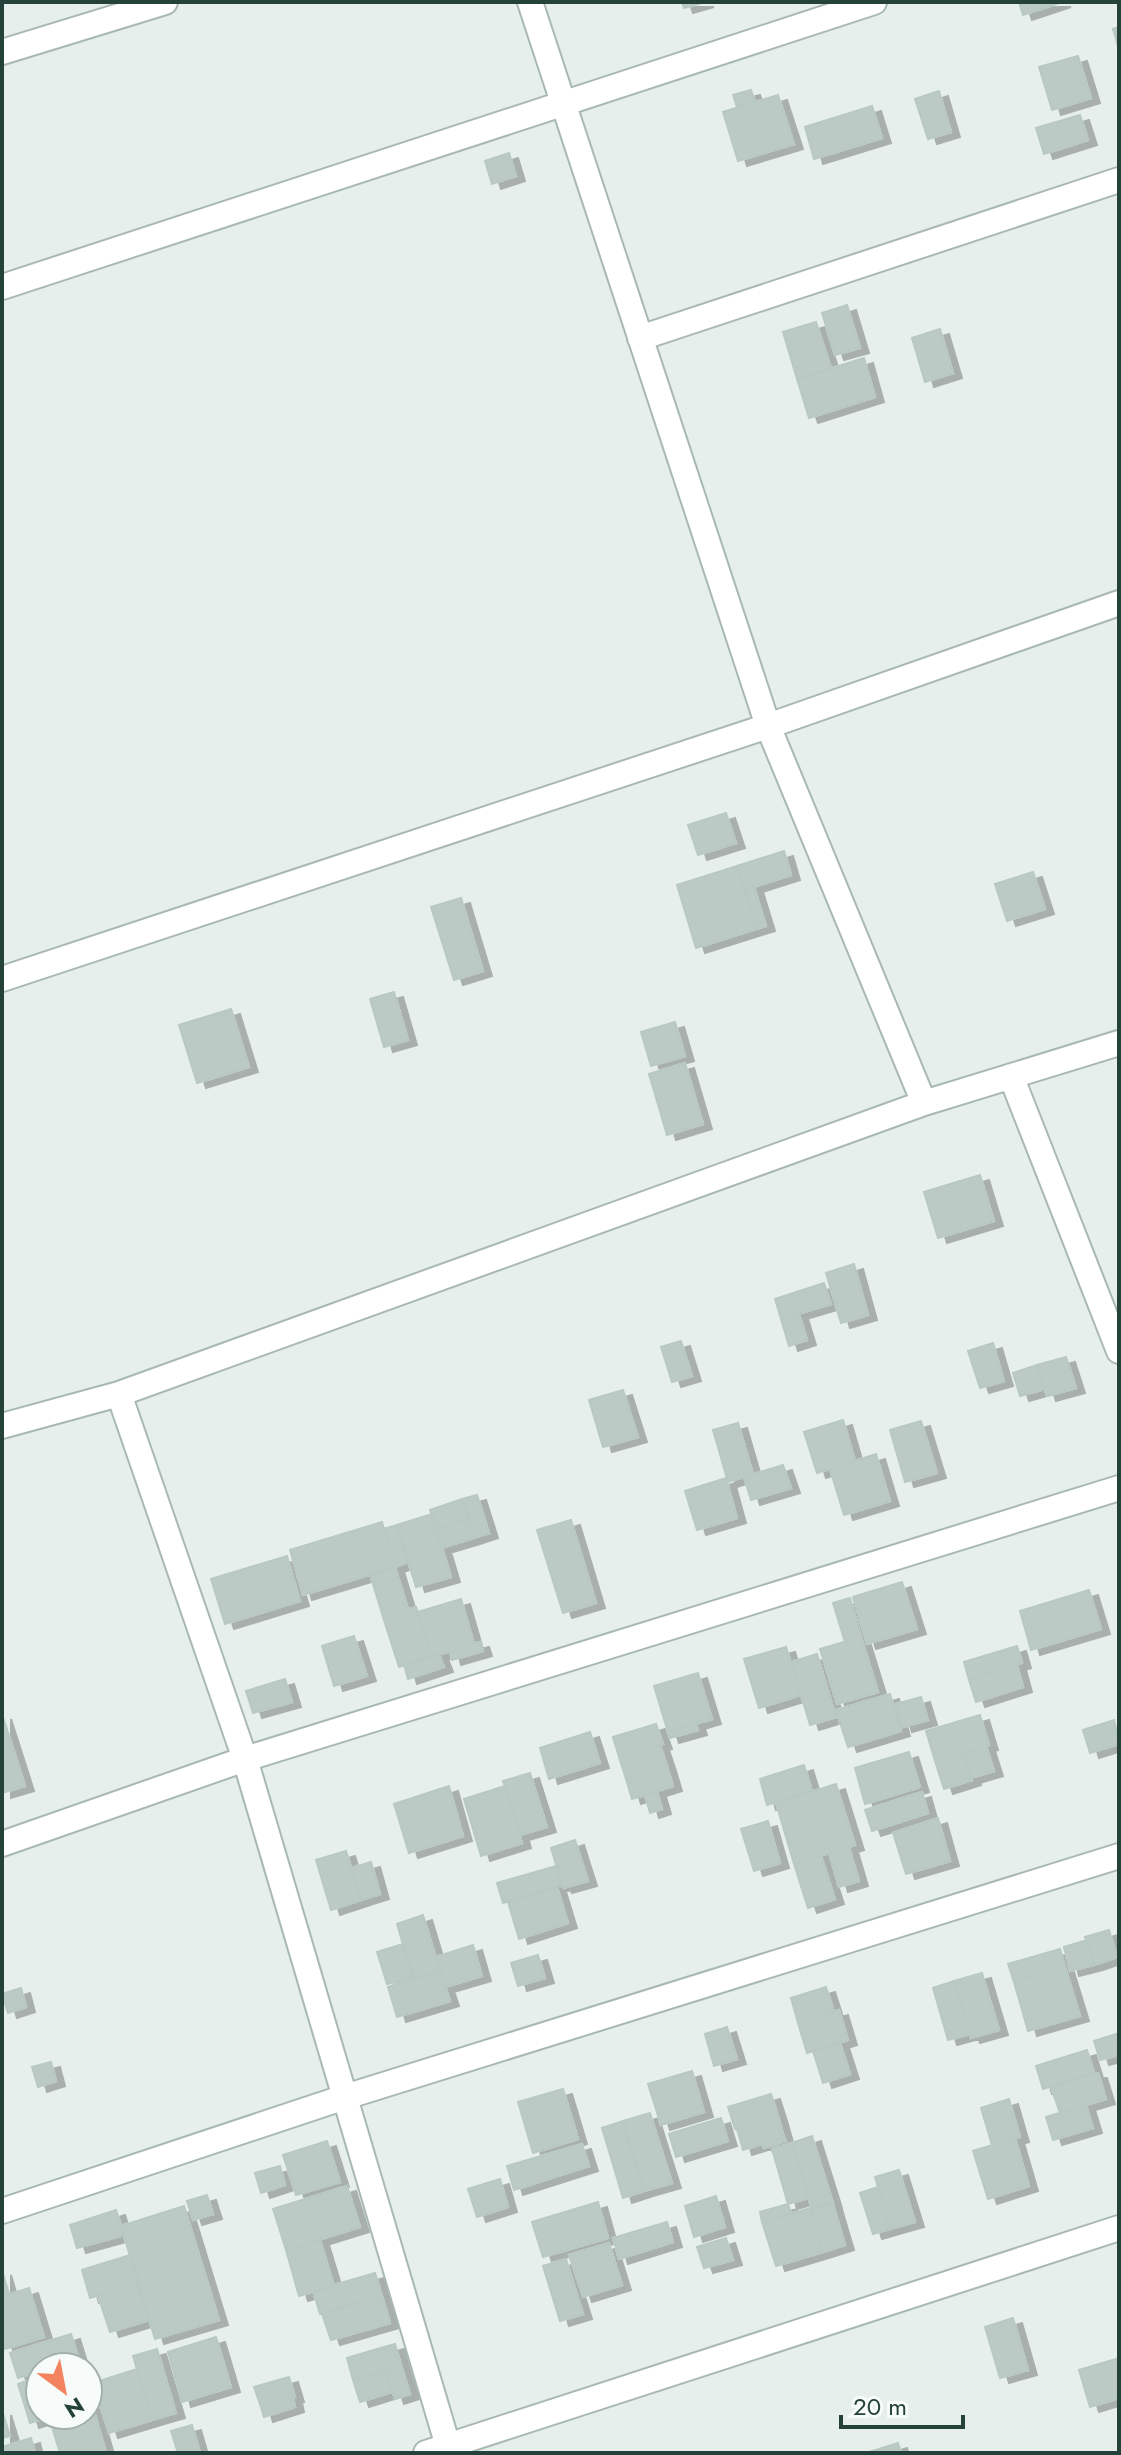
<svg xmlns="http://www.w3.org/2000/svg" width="1121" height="2455" viewBox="0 0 1121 2455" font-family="Jost,sans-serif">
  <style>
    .building { fill: #bbcac4; stroke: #b8c9c2; stroke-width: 2; filter: url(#shadow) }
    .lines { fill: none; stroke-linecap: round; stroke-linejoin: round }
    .minor-casing { stroke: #a8b8b2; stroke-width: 28 }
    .minor { stroke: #fff; stroke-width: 24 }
  </style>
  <defs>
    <filter id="shadow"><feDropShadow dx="9" dy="5" stdDeviation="0" flood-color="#0004"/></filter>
  </defs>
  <rect width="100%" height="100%" fill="#e6efeb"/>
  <path class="building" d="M682 2H705L684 8Z
    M1019 2H1062L1023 15Z
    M1119 27V50L1113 29Z
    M1078 56 1091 98 1052 110 1039 67Z
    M751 90 755 102 737 107 733 95Z
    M939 91 951 132 928 139 915 99Z
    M778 95 794 144 738 161 723 112Z
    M872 106 882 138 814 159 805 127Z
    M1080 115 1088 140 1044 154 1036 128Z
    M509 153 516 176 492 184 485 161Z
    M847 305 860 348 835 355 822 313Z
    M816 322 831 368 797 379 783 332Z
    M940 329 953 373 925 382 912 338Z
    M864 358 875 397 809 418 797 379Z
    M726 813 736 843 698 855 688 825Z
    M784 851 791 875 744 890 737 866Z
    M737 866 756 929 696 948 677 885Z
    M1033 872 1045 909 1007 921 995 884Z
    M754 887 766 926 756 929 744 890Z
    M461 898 483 971 454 980 431 907Z
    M394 992 408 1040 384 1047 370 999Z
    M231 1009 249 1067 197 1083 179 1025Z
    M675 1022 685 1056 651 1066 641 1032Z
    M685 1063 703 1124 667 1135 649 1074Z
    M980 1175 994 1221 938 1238 924 1192Z
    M854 1264 868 1315 841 1323 826 1273Z
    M824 1283 831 1304 781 1319 775 1299Z
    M799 1314 807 1340 789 1346 781 1319Z
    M681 1341 692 1376 672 1382 661 1347Z
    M993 1343 1004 1381 980 1388 968 1351Z
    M1066 1357 1076 1388 1047 1396 1037 1365Z
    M1037 1365 1045 1389 1020 1396 1013 1373Z
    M623 1390 638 1437 603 1447 589 1400Z
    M843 1420 855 1461 817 1473 804 1432Z
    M921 1421 937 1473 905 1482 890 1430Z
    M738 1423 753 1474 728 1482 713 1430Z
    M876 1454 890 1501 844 1515 830 1469Z
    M783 1465 791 1488 751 1500 744 1477Z
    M726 1478 737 1518 697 1530 685 1491Z
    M477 1495 489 1533 474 1538 462 1499Z
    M462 1499 468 1519 436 1529 430 1510Z
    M432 1514 451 1577 416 1587 397 1525Z
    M468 1519 474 1538 441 1548 436 1529Z
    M571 1520 596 1603 563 1613 537 1530Z
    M382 1522 395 1567 303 1595 290 1550Z
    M397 1525 409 1562 395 1567 384 1529Z
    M287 1556 300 1601 225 1624 211 1579Z
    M395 1567 408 1609 383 1617 370 1574Z
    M902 1582 917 1629 867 1644 853 1597Z
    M1089 1590 1101 1629 1031 1650 1020 1611Z
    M850 1598 861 1637 845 1642 833 1603Z
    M461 1599 474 1644 431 1657 418 1612Z
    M416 1607 431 1657 399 1667 383 1617Z
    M354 1636 367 1676 334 1686 322 1646Z
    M861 1637 878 1692 837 1704 820 1649Z
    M480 1642 483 1651 452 1660 450 1651Z
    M1017 1646 1022 1663 969 1680 964 1662Z
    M786 1647 801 1695 759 1708 744 1659Z
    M439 1654 444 1667 408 1679 404 1665Z
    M817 1654 836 1717 810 1725 791 1662Z
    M1017 1665 1023 1687 976 1702 969 1680Z
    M698 1673 712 1719 668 1732 654 1686Z
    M285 1679 292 1702 253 1713 246 1691Z
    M890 1694 901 1731 848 1747 836 1710Z
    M921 1697 928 1720 903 1727 896 1704Z
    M2 1714 12 1745 2 1748Z
    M980 1715 989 1745 935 1761 926 1731Z
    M1114 1720 1119 1744 1090 1753 1083 1730Z
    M656 1724 663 1744 619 1757 613 1737Z
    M696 1724 698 1730 670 1738 668 1732Z
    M590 1732 600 1763 549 1779 540 1748Z
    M12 1745 25 1786 2 1793V1748Z
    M660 1745 667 1766 626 1779 619 1757Z
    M986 1746 994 1771 971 1778 964 1752Z
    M909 1752 920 1787 865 1804 855 1768Z
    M964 1752 972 1780 944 1789 935 1761Z
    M804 1765 812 1791 767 1805 760 1779Z
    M667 1766 673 1786 632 1799 626 1779Z
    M530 1773 547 1827 520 1835 503 1781Z
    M836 1784 855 1845 794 1864 776 1803Z
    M449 1786 463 1836 409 1853 394 1804Z
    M505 1786 522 1843 481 1856 464 1799Z
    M657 1792 662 1809 650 1813 645 1795Z
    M922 1792 928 1813 872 1831 865 1810Z
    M938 1818 950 1861 906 1874 893 1833Z
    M768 1821 780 1863 754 1871 741 1829Z
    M575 1840 588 1881 563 1888 551 1848Z
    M849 1847 859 1881 839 1887 829 1853Z
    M346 1851 361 1900 331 1910 316 1860Z
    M821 1856 835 1899 808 1908 794 1864Z
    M371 1862 380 1894 361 1900 351 1868Z
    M556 1866 562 1885 503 1903 497 1883Z
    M557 1887 568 1923 519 1939 508 1902Z
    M423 1915 440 1971 413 1979 397 1924Z
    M1109 1930 1117 1957 1094 1965 1085 1937Z
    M1087 1940 1094 1965 1070 1971 1064 1947Z
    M403 1944 413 1977 387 1984 377 1952Z
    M473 1945 482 1976 445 1987 436 1957Z
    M1060 1949 1065 1967 1014 1982 1008 1964Z
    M538 1955 545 1978 518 1986 511 1963Z
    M1065 1967 1080 2016 1028 2031 1014 1982Z
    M440 1971 450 2001 397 2017 388 1987Z
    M982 1973 999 2030 971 2038 954 1981Z
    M954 1981 970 2034 948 2040 933 1988Z
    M826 1987 834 2012 798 2023 791 1998Z
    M21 1988 26 2007 8 2013 2 1994Z
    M839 2010 848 2040 807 2053 798 2023Z
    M727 2027 737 2059 714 2066 705 2034Z
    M1119 2033V2055L1100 2060 1094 2041Z
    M840 2043 850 2074 823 2083 813 2051Z
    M1087 2050 1094 2073 1043 2089 1036 2066Z
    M51 2062 56 2081 38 2087 32 2067Z
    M692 2071 704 2112 661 2125 648 2084Z
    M1094 2073H1098L1106 2099 1060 2113 1051 2087Z
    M563 2089 578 2139 533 2153 518 2102Z
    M771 2094 778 2116 735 2129 728 2107Z
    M1009 2099 1020 2137 992 2145 981 2108Z
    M1086 2105 1093 2128 1053 2140 1046 2117Z
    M650 2113 659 2142 631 2151 623 2121Z
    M778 2116 784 2137 743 2150 737 2129Z
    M721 2118 728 2141 676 2157 669 2134Z
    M623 2121 644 2191 623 2198 602 2128Z
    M812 2136 833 2203 812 2210 792 2143Z
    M784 2137 786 2141 764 2148 762 2144Z
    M1015 2138 1029 2186 988 2199 973 2151Z
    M327 2141 340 2182 296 2195 283 2155Z
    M659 2142 672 2183 644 2191 631 2151Z
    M792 2143 809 2198 788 2204 772 2149Z
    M582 2144 589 2166 514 2190 507 2166Z
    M280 2166 285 2185 261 2193 255 2173Z
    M899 2170 915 2222 890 2229 875 2177Z
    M500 2179 508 2207 477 2217 468 2189Z
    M347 2186 360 2227 286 2250 273 2209Z
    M878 2187 890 2229 873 2234 860 2193Z
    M207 2195 213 2214 193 2220 187 2201Z
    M716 2196 725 2227 694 2237 685 2206Z
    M832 2201 845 2245 823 2252 810 2208Z
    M598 2202 608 2238 543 2257 532 2222Z
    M788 2204 791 2213 762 2222 760 2212Z
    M184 2206 219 2320 155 2339 121 2226Z
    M810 2208 823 2252 776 2266 762 2222Z
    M116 2210 124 2235 77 2248 70 2225Z
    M667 2222 673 2242 619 2259 613 2238Z
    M726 2238 733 2260 704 2268 697 2247Z
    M320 2240 334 2286 299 2296 286 2250Z
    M609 2243 622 2285 583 2297 569 2255Z
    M130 2255 139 2283 90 2298 82 2270Z
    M566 2259 583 2314 560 2321 543 2266Z
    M2 2270 9 2294 2 2297Z
    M375 2273 382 2296 320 2314 313 2291Z
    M139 2283 149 2320 110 2332 98 2296Z
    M29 2288 44 2337 5 2349 2 2338V2297Z
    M382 2296 390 2323 331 2340 322 2314Z
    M1013 2318 1028 2370 1000 2378 985 2327Z
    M71 2334 79 2360 55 2367H40V2371L18 2378 10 2353Z
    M216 2337 231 2387 182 2402 168 2352Z
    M395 2344 401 2365 383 2371 377 2349Z
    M157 2349 176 2413 152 2420 133 2356Z
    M377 2349 383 2371 353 2380 347 2358Z
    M1119 2358V2398L1090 2407 1079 2370Z
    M401 2365 410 2394 395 2399 386 2370Z
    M137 2369 152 2420 109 2433 93 2383Z
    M386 2370 392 2392 360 2402 353 2380Z
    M40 2376V2415H55L30 2423 18 2384Z
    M289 2377 295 2397 261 2407 254 2387Z
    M293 2398 295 2407 264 2417 261 2407Z
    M92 2404 105 2449 90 2453H60L49 2417 88 2415V2405Z
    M2 2410 10 2436 2 2438Z
    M192 2425 200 2453H178L171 2431Z
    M31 2438 35 2453H2V2447Z
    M898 2443 901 2453H866Z"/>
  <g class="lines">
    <defs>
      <path id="minor" d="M530 2 768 726 924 1103
        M2 52 165 2
        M2 287 874 2
        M640 338 1119 180
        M2 979 768 726 1119 603
        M1011 1076 1119 1351
        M119 1394 245 1759 450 2453
        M2 1426 119 1394 924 1103 1119 1043
        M2 1844 245 1759 1119 1488
        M2 2211 345 2097 1119 1856
        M426 2453 1119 2228"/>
    </defs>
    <use href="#minor" class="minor-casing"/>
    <use href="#minor" class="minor"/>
  </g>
  <rect width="1121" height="2455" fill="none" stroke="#24423a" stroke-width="8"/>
  <g transform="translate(64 2391) rotate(148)"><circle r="38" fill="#f7fbf9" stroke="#a3b1ad" stroke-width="2"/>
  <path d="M0-6L14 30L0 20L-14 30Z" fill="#f4845f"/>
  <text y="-12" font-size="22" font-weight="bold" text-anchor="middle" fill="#24423a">N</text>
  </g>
  <path d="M841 2415v12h122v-12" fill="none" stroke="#24423a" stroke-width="4"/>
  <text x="853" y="2415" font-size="24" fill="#24423a" stroke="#f7fbf9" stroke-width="6" paint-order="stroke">20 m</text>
</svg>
